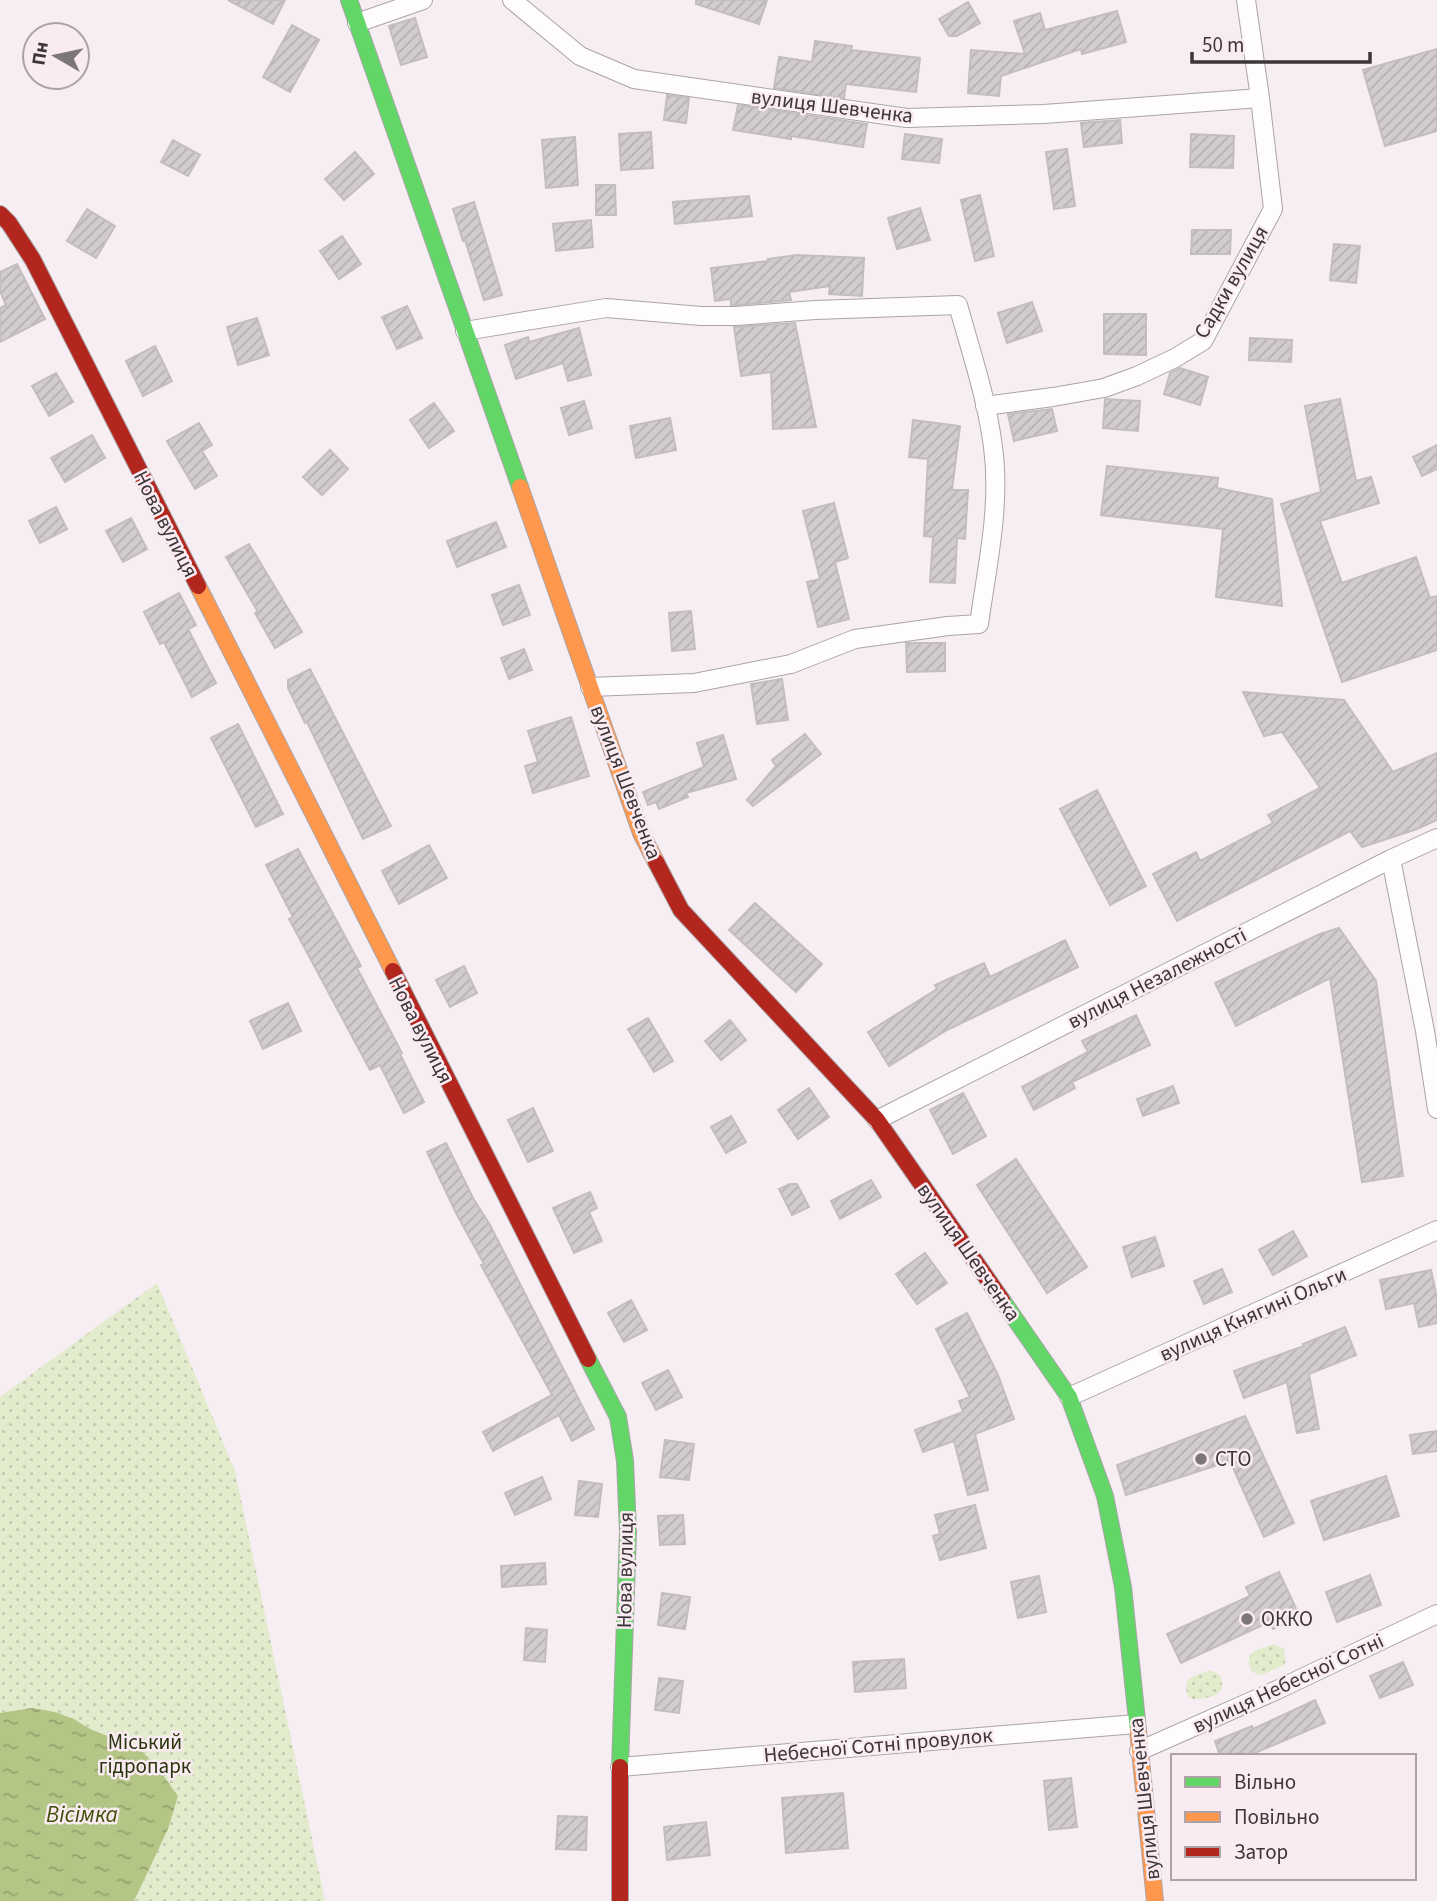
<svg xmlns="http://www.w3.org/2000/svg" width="1437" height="1901" viewBox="0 0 1437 1901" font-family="'Source Sans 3',sans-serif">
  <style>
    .grass { fill: url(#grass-dots) }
    .water { fill: url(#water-ripples) }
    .building { fill: url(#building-hatch); stroke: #c3bdc0; stroke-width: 2 }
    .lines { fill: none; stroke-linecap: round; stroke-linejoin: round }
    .street-casing { stroke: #aaa4a7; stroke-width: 20 }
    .fast-casing { stroke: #aaa4a7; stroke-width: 18 }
    .slow-casing { stroke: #aaa4a7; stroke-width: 18 }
    .jam-casing { stroke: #aaa4a7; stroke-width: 18 }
    .street { stroke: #fefcfd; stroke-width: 18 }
    .fast { stroke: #63d668; stroke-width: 16 }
    .slow { stroke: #ff974d; stroke-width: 16 }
    .jam { stroke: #b3261e; stroke-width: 16 }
    .poi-dot { fill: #7d7679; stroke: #faeaf1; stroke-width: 2.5 }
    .labels { text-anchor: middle; stroke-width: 5; stroke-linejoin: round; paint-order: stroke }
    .street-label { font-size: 21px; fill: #3c3638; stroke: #faeaf1 }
    .poi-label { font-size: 21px; fill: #3c3638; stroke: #faeaf1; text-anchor: start }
    .park-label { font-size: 21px; fill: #29350d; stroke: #faeaf1 }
    .water-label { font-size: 23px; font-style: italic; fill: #3e5008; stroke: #faeaf1 }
  </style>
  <defs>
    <pattern id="grass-dots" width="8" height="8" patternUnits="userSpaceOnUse" patternTransform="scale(1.75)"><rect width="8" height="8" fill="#e3ebcd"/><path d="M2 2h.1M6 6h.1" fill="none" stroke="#c4cab1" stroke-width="1.8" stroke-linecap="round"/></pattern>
    <pattern id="water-ripples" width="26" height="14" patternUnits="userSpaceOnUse" patternTransform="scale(1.75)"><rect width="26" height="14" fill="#b4c685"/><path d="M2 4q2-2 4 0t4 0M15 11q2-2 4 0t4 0" fill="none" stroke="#94a26e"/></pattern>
    <pattern id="building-hatch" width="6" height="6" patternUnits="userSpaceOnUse" patternTransform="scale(1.75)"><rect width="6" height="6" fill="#d3cccf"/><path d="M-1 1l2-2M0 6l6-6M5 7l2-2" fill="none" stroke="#b6b0b2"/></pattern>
  </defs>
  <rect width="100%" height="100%" fill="#f6eef2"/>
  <path class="grass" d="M157 1283 235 1471 325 1901H0V1397Z
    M1274 1644 1284 1649 1286 1661 1283 1666 1261 1675 1252 1672C1242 1651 1258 1650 1274 1644Z
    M1211 1670 1220 1675C1221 1678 1223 1685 1222 1688 1219 1698 1197 1701 1189 1698 1180 1677 1194 1676 1211 1670Z"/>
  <path class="water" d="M32 1708 55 1712 74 1719 90 1729 138 1748 155 1764 178 1796 168 1829 134 1901H0V1713Z"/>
  <path class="building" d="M228 0H285L273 24Z
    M696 0H767L759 24 696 4Z
    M968 2 980 23 957 36H949L939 19Z
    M1117 11 1126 42 1082 54 1081 49 1001 76 999 96 968 93 971 50 1025 54 1014 21 1040 13 1045 30Z
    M415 18 427 57 401 65 389 26Z
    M292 25 319 40 290 92 263 77Z
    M815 41 852 46 851 50 920 58 916 92 846 84 844 98 774 88 779 57 812 62Z
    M1437 49V131L1385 146 1363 70Z
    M667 95 689 98 686 123 664 120Z
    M738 105 867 124 863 147 791 136V139L733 130Z
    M1120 120 1122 143 1084 147 1081 123Z
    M651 132 653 168 621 170 619 134Z
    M905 134 942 139 939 163 902 159Z
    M1191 134 1234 136 1233 168 1190 167Z
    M575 137 578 185 546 188 542 140Z
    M173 140 200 155 188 176 161 162Z
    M1067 149 1075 206 1054 209 1046 152Z
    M355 152 374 174 344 200 325 179Z
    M596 185H615L616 215H596Z
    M980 195 994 256 975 261 961 200Z
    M749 196 752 216 675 224 673 202Z
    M474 202 502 295 484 300 465 240 463 241 453 209Z
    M920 208 930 240 897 249 888 218Z
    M87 209 115 226 96 258 67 241Z
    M591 220 593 247 556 251 553 224Z
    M1192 230H1231L1230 254H1191Z
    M342 236 361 264 339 279 320 251Z
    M1334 244 1360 246 1356 283 1330 280Z
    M797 255 864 258 862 296 829 294 830 286 789 292 791 300 736 305H731V299L715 301 711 268 769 261 768 259Z
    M17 264 45 319 0 342V308L6 305 0 291V272Z
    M1032 302 1042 331 1007 343 998 313Z
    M407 306 422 338 397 349 382 317Z
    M1104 314H1146V355L1104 354Z
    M257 318 269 355 238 365 227 327Z
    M795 323 816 427 773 429 771 372 741 376 734 327Z
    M579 328 591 375 568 381 563 363 516 379 505 345 528 337 529 342Z
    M1250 338 1292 340 1291 362 1249 360Z
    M155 346 172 381 143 396 126 361Z
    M1180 368 1208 377 1200 405 1164 394 1170 373Z
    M56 373 73 402 49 416 32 386Z
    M1105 399 1140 401 1138 431 1103 428Z
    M1340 399 1356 481 1371 477 1379 503 1320 521 1342 583 1416 557 1430 598 1437 596V650L1342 682 1281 504 1321 492 1305 406Z
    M584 401 592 428 569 435 561 408Z
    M434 403 454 431 429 448 410 420Z
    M1052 409 1057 431 1014 441 1008 414Z
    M670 418 676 450 636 458 630 426Z
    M913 420 960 426 952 490H968L965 539 957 538 955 583 930 582 933 537 924 536 928 459 909 457Z
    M199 423 212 445 202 451 217 476 195 489 167 441Z
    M92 435 105 458 65 482 51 458Z
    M1437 445V469L1422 476 1413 457Z
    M330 450 348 469 322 495 303 477Z
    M1107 466 1218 478 1217 488 1272 499 1282 606 1216 597 1223 529 1101 515Z
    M834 503 848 558 835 562 849 619 818 627 807 582 820 579 803 511Z
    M56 507 67 529 40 543 29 521Z
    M131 518 147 549 123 562 106 531Z
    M496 522 506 547 457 567 447 541Z
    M249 544 302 632 275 648 255 613 258 612 226 557Z
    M519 585 530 615 503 625 492 595Z
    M179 593 196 625 188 629 216 683 192 697 164 642 160 644 144 612Z
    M691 611 695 649 672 651 669 613Z
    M906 643H945V671L907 672Z
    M524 649 532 670 509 679 501 658Z
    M310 669 391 826 363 839 307 722 305 723 288 688V680Z
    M782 679 788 720 757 724 751 684Z
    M1243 692 1344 700 1393 772 1437 753V820L1417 829 1362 847 1350 831 1177 921 1153 874 1196 852 1200 861 1273 823 1268 815 1320 788 1282 732 1264 736Z
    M571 717 589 776 533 793 525 766 538 762 528 731Z
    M238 724 283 814 256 827 211 738Z
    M805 734 821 754 753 806 747 800 776 766 772 760Z
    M723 735 736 779 686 793 688 797 659 809 656 802 648 805 643 792 704 767 697 743Z
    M1097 790 1146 886 1110 905 1060 809Z
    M429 845 447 878 399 904 382 871Z
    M298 849 361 966 357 968 402 1053 400 1054 424 1102 404 1113 380 1065 370 1070 289 919 293 917 266 865Z
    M755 903 822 964 796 992 729 930Z
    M1339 928 1376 981 1403 1176 1362 1182 1330 978 1236 1026 1215 983 1320 934Z
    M1065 940 1078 967 947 1030 889 1066 868 1032 937 989 935 985 984 963 990 977Z
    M464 966 477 993 450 1007 436 980Z
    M288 1003 301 1031 263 1049 250 1021Z
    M1136 1015 1150 1045 1072 1082 1075 1088 1034 1110 1022 1087 1088 1052 1082 1041Z
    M648 1018 673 1061 654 1072 628 1029Z
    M730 1020 746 1040 721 1060 705 1041Z
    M1173 1086 1179 1103 1143 1116 1137 1099Z
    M809 1088 829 1117 798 1139 778 1110Z
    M963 1093 986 1136 953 1154 930 1110Z
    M533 1108 553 1151 528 1162 508 1120Z
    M731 1116 746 1142 726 1153 711 1127Z
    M446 1143 473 1198 490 1225 594 1429 572 1441 559 1415 493 1451 483 1432 552 1395 481 1265 484 1264 456 1213 427 1152Z
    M1016 1159 1087 1267 1047 1293 977 1185Z
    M871 1180 881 1197 840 1219 831 1201Z
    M790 1184H797L809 1207 792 1215 779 1189Z
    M590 1192 597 1208 589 1212 602 1241 574 1253 553 1208Z
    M1293 1231 1307 1256 1273 1275 1259 1250Z
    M1155 1237 1164 1266 1132 1277 1123 1247Z
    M925 1253 947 1283 917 1304 896 1274Z
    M1222 1269 1232 1292 1204 1304 1194 1281Z
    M1431 1270 1437 1298V1323L1419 1327 1414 1303 1386 1309 1380 1280Z
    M631 1300 647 1330 624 1342 608 1313Z
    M967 1313 998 1375 1014 1419 975 1434 988 1490 968 1495 954 1441 923 1452 915 1430 963 1412 959 1401 970 1397 936 1329Z
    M1345 1327 1356 1355 1309 1374 1319 1429 1297 1433 1287 1382 1244 1398 1234 1371 1304 1346 1303 1344Z
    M668 1370 682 1397 656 1410 642 1383Z
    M1245 1416 1294 1523 1264 1537 1230 1461 1126 1495 1117 1465Z
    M1437 1431V1451L1413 1454 1410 1435Z
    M665 1440 694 1444 689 1480 660 1477Z
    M1386 1476 1399 1516 1324 1540 1311 1501Z
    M542 1477 551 1499 515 1515 505 1493Z
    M579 1481 602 1484 598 1517 575 1515Z
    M975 1505 986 1548 940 1560 933 1536 940 1534 935 1515Z
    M683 1515 685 1544 660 1545 658 1516Z
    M545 1563 546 1584 502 1587 501 1566Z
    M1279 1572 1300 1617 1273 1629 1269 1622 1181 1663 1167 1634 1250 1596 1246 1587Z
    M1370 1575 1381 1605 1337 1622 1326 1592Z
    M1039 1576 1046 1612 1018 1618 1011 1582Z
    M662 1593 690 1597 685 1629 658 1625Z
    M526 1628 547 1630 545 1662 524 1660Z
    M904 1659 906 1688 855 1692 853 1662Z
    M1403 1662 1413 1685 1380 1698 1370 1676Z
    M659 1678 683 1681 679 1713 655 1710Z
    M1315 1700 1325 1723 1248 1756H1220L1215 1741 1252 1726 1253 1729Z
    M1071 1778 1077 1827 1049 1830 1044 1781Z
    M843 1793 848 1848 786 1853 782 1798Z
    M558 1816 587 1817 586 1850 556 1849Z
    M706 1822 710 1855 667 1860 664 1827Z"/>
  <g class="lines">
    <defs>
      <path id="street" d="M512 0 580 56 634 79 907 118 1044 114 1260 98
        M357 23 423 0
        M465 331 606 308 701 316H736L815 310 958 305C971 352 987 399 993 447 1001 506 987 566 979 624L948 626 855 639 791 664 694 683 590 687
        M985 406 1053 397 1104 388 1137 376 1175 358 1203 341 1273 209 1260 98 1246 0
        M1391 859 1425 1031 1437 1109
        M877 1120 1391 859 1437 838
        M1069 1397 1437 1230
        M1139 1751 1277 1690 1437 1614
        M620 1767 1136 1724"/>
      <path id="fast" d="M349 0 520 487
        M1002 1300 1069 1397 1105 1496 1123 1587 1138 1730
        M588 1359 618 1417 625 1461 628 1531 620 1767"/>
      <path id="slow" d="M520 487 641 833 656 862
        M198 586 393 971
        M1138 1730 1155 1901"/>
      <path id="jam" d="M0 214 9 223 33 260 198 586
        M656 862 681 910 877 1120 1002 1300
        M393 971 588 1359
        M620 1767V1901"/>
    </defs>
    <use href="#street" class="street-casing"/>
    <use href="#fast" class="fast-casing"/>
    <use href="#slow" class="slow-casing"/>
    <use href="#jam" class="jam-casing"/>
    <use href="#street" class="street"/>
    <use href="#fast" class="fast"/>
    <use href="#slow" class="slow"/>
    <use href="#jam" class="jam"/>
  </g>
  <g class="poi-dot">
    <circle cx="1201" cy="1459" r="7"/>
    <circle cx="1247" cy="1619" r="7"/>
  </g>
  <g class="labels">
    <g class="street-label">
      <text transform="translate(832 106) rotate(7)" y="7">вулиця Шевченка</text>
      <text transform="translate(1231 282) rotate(-60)" y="7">Садки вулиця</text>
      <text transform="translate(166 524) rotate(63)" y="7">Нова вулиця</text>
      <text transform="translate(626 782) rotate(69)" y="7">вулиця Шевченка</text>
      <text transform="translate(1157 978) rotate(-27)" y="7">вулиця Незалежності</text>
      <text transform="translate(421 1030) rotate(63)" y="7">Нова вулиця</text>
      <text transform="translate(969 1252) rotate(55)" y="7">вулиця Шевченка</text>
      <text transform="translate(1253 1314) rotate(-24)" y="7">вулиця Княгині Ольги</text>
      <text transform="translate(625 1570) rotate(-89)" y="7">Нова вулиця</text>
      <text transform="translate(1288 1683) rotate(-25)" y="7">вулиця Небесної Сотні</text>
      <text transform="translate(878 1745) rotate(-5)" y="7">Небесної Сотні провулок</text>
      <text transform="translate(1144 1799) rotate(-96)" y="7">вулиця Шевченка</text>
    </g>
    <g class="poi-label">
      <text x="1215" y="1466">СТО</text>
      <text x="1261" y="1626">ОККО</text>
    </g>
    <g class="park-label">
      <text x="145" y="1749">Міський<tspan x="145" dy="24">гідропарк</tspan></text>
    </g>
    <g class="water-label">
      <text x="82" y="1822">Вісімка</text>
    </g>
  </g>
  <rect x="1171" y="1754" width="245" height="126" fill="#faeaf1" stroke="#aea2a7" stroke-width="2"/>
  <rect x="1185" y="1777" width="35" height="10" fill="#63d668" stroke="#aea2a7" stroke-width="2"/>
  <text x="1234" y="1789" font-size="21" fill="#3c3638">Вільно</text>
  <rect x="1185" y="1812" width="35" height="10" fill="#ff974d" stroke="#aea2a7" stroke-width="2"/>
  <text x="1234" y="1824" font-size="21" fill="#3c3638">Повільно</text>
  <rect x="1185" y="1847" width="35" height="10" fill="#b3261e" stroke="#aea2a7" stroke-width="2"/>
  <text x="1234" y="1859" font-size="21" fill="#3c3638">Затор</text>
  <g transform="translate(56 56) rotate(279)"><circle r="33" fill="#faeaf1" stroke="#aea2a7" stroke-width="2"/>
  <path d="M0-5L12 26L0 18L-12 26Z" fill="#7d7679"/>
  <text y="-10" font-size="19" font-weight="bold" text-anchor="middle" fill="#3c3638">Пн</text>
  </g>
  <path d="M1192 52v10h178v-10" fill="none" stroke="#3c3638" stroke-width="3.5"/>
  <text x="1202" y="52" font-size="21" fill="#3c3638" stroke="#faeaf1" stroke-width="5" paint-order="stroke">50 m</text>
</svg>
